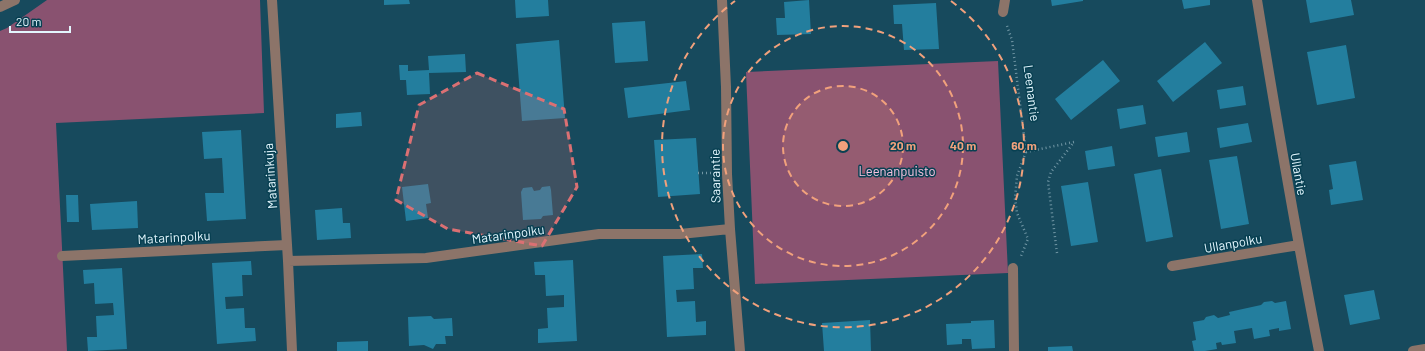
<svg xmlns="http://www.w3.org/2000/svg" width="1425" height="351" viewBox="0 0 1425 351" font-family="Barlow,sans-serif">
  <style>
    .green { fill: #895270 }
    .building { fill: #237e9e }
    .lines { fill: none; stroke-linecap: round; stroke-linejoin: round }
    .path { stroke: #7297a5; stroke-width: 2.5; stroke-dasharray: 1 3; stroke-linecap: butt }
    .street { stroke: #8c7469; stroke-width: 10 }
    .marked { fill: #db7073; fill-opacity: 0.2; stroke: #db7073; stroke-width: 3; stroke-dasharray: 8 5; stroke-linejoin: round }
    .ring { fill: none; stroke: #f1a17c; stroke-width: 2; stroke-dasharray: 7 5 }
    .labels { text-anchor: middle; stroke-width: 3; stroke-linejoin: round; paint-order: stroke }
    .street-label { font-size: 13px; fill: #e3f6fe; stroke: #084052 }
    .park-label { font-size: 13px; fill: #fac1df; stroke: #084052 }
    .centre { fill: #f1a17c; stroke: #084052; stroke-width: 2 }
    .ring-label { font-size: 12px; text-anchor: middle; font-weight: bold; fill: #f1a17c; stroke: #084052; stroke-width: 3; stroke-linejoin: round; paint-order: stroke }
  </style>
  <rect width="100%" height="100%" fill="#174a5d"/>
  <path class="green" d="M47 0H260L264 113 56 123 67 351H0V31L7 28Z
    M998 61 1008 273 755 284 746 72Z"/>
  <path class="building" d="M384 0H409L410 4 384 5Z
    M515 0H548L549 16 516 18Z
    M809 0 811 34 777 35 776 18H785L784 2Z
    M1051 0H1083V1L1052 6Z
    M1182 0H1210V5L1184 9Z
    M1306 0H1351L1354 15 1310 23Z
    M936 3 939 49 904 50 902 24H894L893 5Z
    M645 21 648 61 615 63 612 23Z
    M559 40 565 118 522 121 516 44Z
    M1205 42 1222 63 1173 102 1157 81Z
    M1346 45 1355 98 1317 105 1307 52Z
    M465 54 466 72 429 73 430 94 407 95 406 80H400L399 65H408V71L429 70 428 56Z
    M1103 60 1120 81 1071 120 1055 99Z
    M686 81 690 110 628 118 624 88Z
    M1243 86 1246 105 1220 109 1217 90Z
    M1143 105 1146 124 1120 129 1117 109Z
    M361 112 362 126 336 128V114Z
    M1248 123 1252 142 1220 148 1217 128Z
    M241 130 246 219 207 221 205 193H224L222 158 204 159 202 132Z
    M1187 132 1190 152 1158 157 1155 137Z
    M696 138 700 194 658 197 654 140Z
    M1112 146 1115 166 1088 170 1085 151Z
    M1237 156 1249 224 1221 229 1209 160Z
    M1356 161 1363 200 1331 205 1329 190 1333 189 1329 165Z
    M1161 169 1173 237 1146 242 1134 174Z
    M1088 182 1098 242 1071 246 1061 186Z
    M428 184 431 203 426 204 428 218 406 221 402 187Z
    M550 186 551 190 553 215 543 216 541 219 523 220 521 192 523 188 532 187 534 191 540 190 542 187Z
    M66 195H78L79 222H67Z
    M137 201 138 228 92 230 90 204Z
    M342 208 343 223H350L351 238 317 240 315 210Z
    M702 254 703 268H693L694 289 676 290 677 302 695 301 696 322 706 321V335L667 337 663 256Z
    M573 260 577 341 538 343V329L548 328 547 308 564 307V295L546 296 545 275H535L534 262Z
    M251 261 252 275H242L243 296 225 297 226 309 244 308 245 328H255L256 341 217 344 212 263Z
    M122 268 127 349 88 351 87 337H97L96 316 114 315 113 303 95 304 94 283 84 284 83 270Z
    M1374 290 1380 319 1350 325 1344 295Z
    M1272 301 1275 303 1286 301 1291 329 1279 331V328L1269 330 1270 336 1254 339 1252 328 1234 331 1236 343 1222 345 1221 342 1216 343 1217 349 1205 351H1194L1192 341 1196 340 1193 322 1204 320 1206 317 1214 315 1218 318 1230 315 1229 312 1261 305 1264 302Z
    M431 316 434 319 452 318 453 336H445L446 344H436L433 349 424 345 409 346 408 317Z
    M870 320 871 351H824L822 323Z
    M994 320 995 348 972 349 971 339H962V344L947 345 946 324 971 323V321Z
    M368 341V351H337V342Z
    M1072 346 1073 351H1048V347Z"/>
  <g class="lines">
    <path class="path" d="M1007 26 1012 40 1026 152 1017 176 1015 199 1017 213 1028 239 1021 256
      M1026 152 1074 142
      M698 173H713
      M1057 253 1048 182 1051 172 1074 142"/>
    <path class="street" d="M272 0 288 261 292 351
      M722 0 726 87 727 174 730 229 740 351
      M1257 0C1276 117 1296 234 1319 351
      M0 7 15 0
      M1003 12 1005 0
      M62 256 287 245
      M288 261 426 258 599 234H680L730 229
      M1172 266 1299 245
      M1013 268 1014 351
      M1413 351 1425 349"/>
  </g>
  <path class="marked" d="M477 73 564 109 577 187 542 246 448 229 396 200 419 105Z"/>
  <circle cx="843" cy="146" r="60" fill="#f1a17c" fill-opacity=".12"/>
  <g class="ring">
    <circle cx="843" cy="146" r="60"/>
    <circle cx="843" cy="146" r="120"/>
    <path d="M951 1A181 181 0 1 1 735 1"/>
  </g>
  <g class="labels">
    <g class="street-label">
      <text transform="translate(1032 93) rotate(83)" y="5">Leenantie</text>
      <text transform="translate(1299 174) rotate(80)" y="5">Ullantie</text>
      <text transform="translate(270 176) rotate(-94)" y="5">Matarinkuja</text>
      <text transform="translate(715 176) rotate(-91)" y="5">Saarantie</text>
      <text transform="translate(508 234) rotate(-8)" y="5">Matarinpolku</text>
      <text transform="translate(174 237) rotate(-3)" y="5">Matarinpolku</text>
      <text transform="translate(1233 243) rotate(-10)" y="5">Ullanpolku</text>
    </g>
    <g class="park-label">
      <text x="897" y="176">Leenanpuisto</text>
    </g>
  </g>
  <circle cx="843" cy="146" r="6" class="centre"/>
  <g class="ring-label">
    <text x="903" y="150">20 m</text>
    <text x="963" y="150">40 m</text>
    <text x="1024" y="150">60 m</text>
  </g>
  <path d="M10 26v6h60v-6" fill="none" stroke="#e3f6fe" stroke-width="2"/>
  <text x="16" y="26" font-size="12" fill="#e3f6fe" stroke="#084052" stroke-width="3" paint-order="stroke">20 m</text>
</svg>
